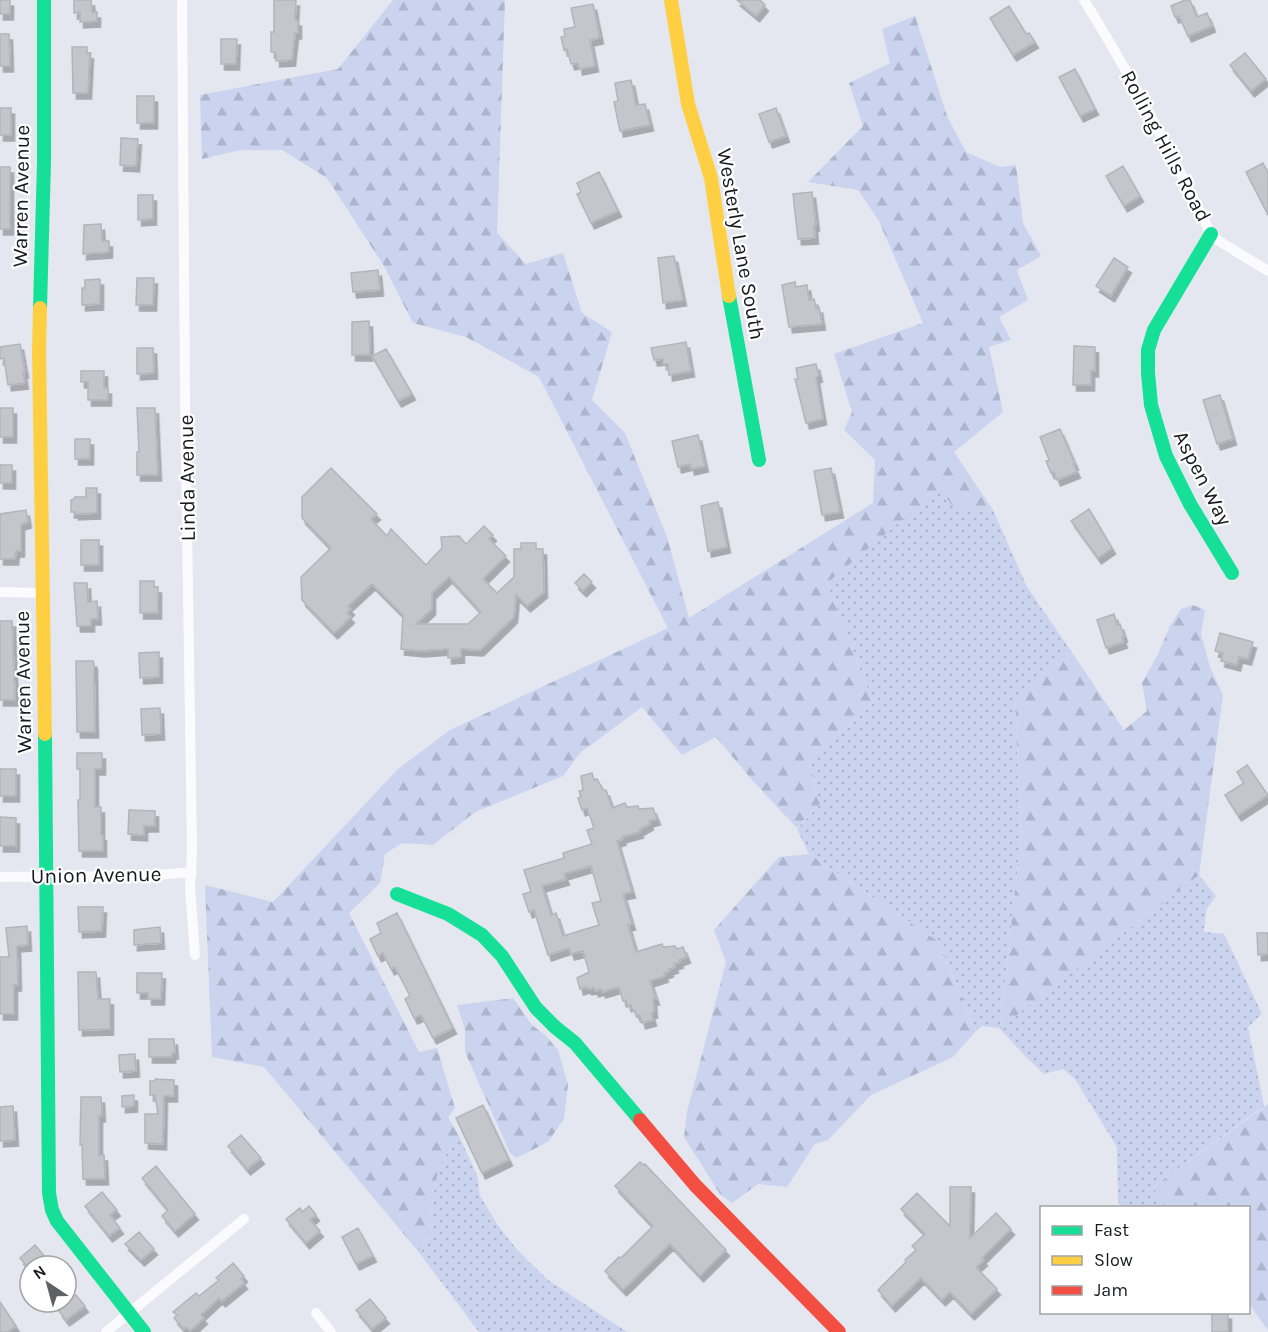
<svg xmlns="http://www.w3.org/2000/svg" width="1268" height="1332" viewBox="0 0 1268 1332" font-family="Karla,sans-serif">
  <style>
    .grass { fill: url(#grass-dots) }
    .forest { fill: url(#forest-firs) }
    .building { fill: #c4c6cc; stroke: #b2b5bb; stroke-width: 1.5; fill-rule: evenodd; filter: url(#shadow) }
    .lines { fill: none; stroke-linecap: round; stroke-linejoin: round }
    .street { stroke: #fbfbfd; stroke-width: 10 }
    .fast { stroke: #16e098; stroke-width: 14 }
    .slow { stroke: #ffcf43; stroke-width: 14 }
    .jam { stroke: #f24e42; stroke-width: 14 }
    .labels { text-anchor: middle; stroke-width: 4.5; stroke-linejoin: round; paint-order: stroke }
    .street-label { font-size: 21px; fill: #17191e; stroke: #fff }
  </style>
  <defs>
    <pattern id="grass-dots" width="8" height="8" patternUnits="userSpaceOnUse" patternTransform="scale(1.5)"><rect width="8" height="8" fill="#cad4ef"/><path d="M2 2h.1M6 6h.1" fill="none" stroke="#adb5cc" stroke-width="1.8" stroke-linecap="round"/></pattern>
    <pattern id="forest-firs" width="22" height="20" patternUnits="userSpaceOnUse" patternTransform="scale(1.5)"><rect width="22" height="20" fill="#cad4ef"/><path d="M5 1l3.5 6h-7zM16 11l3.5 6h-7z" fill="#adb5cc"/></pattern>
    <filter id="shadow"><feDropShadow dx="3.5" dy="6" stdDeviation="0" flood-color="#0004"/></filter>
  </defs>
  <rect width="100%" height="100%" fill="#e4e7ef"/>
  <path class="grass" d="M940 487 956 511 993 510 1027 587 1071 651 1015 699 1021 837 1000 1027 1199 875 1216 896 1206 910 1204 932 1224 934 1262 1014 1248 1027 1264 1106 1153 1187 1165 1207H1122L1118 1201 1117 1147 1075 1079 1063 1069 1044 1074 1024 1055 999 1028 982 1026 976 1031 939 942 809 854 797 829 820 804 809 760 873 703 827 583Z
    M459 1136 477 1175 480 1196 499 1227 518 1251 548 1280 627 1332H479L418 1251 430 1234 432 1202 439 1165Z"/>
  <path class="forest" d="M393 0H505L497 233 526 264 563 253 582 313 612 332 592 400 625 433 667 537 689 618 873 503 875 460 844 430 852 412 834 354 923 323 879 221 858 190 808 182 863 126 849 83 890 63 882 29 915 16 947 116 966 152 1000 167 1016 165 1023 223 1041 256 1017 270 1028 300 999 317 1011 340 989 347 1003 412 954 452 993 510 956 511 940 488 827 583 873 703 809 760 820 804 797 828 752 780 716 737 682 755 642 707 580 753 563 776 475 812 433 845 402 843 385 854 380 883 349 913 419 1052 437 1048 455 1108 448 1117 459 1136 439 1165 432 1202 430 1234 418 1251 264 1067 212 1057 205 885 273 902 398 769 450 730 668 628 539 377 466 337 413 323 384 266 327 178 282 150H240L202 159 200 95 338 69Z
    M1193 605 1205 610 1201 634 1210 667 1223 695 1199 875 1000 1028 1021 837 1015 699 1071 651 1124 730 1147 711 1142 683 1158 654 1170 626 1181 609Z
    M809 854 939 942 976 1031 953 1057 871 1095 828 1140 815 1144 787 1187 758 1184 732 1203 720 1194 684 1137 687 1112 726 962 714 930 779 857Z
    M513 998 532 1025 545 1035 558 1050 568 1085 564 1119 548 1142 516 1158 510 1153 465 1052V1029L457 1005Z
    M1268 1104V1330L1249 1304 1248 1208 1165 1207 1153 1187Z"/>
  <path class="building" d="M0 0H10V14H0Z
    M74 0H91L92 12H97V21L80 22V12L74 13Z
    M274 0H296L295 20H298V33H295L292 60 276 61V53L271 52V32H274Z
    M737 0H760L765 5 756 16Z
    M1185 0H1190L1197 17 1207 13 1212 26 1188 36 1179 16 1175 17 1171 6Z
    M593 4 600 38 590 40 595 66 579 69 578 63 571 64 567 49 564 50 561 37 565 36 564 29 575 27 571 8Z
    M1009 6 1026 34 1029 33 1035 42 1013 55 990 18Z
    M0 34H9L10 66H0Z
    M221 39H237L236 64H221Z
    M72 47H87V53H90L88 93H73Z
    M1245 53 1266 79 1251 91 1230 65Z
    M1075 69 1095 109 1080 116 1059 77Z
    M631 80 636 105 645 104 650 125 620 131 614 102 618 101 615 83Z
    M137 96H154V123H137Z
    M0 108H11V135H0Z
    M776 108 786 136 769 142 759 114Z
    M121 138 138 139 136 166 120 165Z
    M1263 163 1268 173V215L1246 172Z
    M1123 166 1140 196 1124 206 1106 176Z
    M0 167H10V229H0Z
    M599 172 618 211 591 223 577 194 581 192 577 183Z
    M812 192 816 225 814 226 815 238 798 239 793 194Z
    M138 195H153V219L138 220Z
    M101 224 102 241H109V252L83 254 84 225Z
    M674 256 683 300 663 303 658 258Z
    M1114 258 1128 267 1111 296 1096 286Z
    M378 270 380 290 353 292 351 273Z
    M137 278H154L153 305H136Z
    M100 279V304L82 305V288H85V280Z
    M795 282 796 287 807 285 809 300 814 299 816 308 819 307 822 324 789 327 782 285Z
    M369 321 370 355H352V322Z
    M686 342 691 371 669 375 668 364H663V359L654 360 651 348Z
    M20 344 25 372H23L25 383 8 385 4 358 0 359V347Z
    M1074 346 1095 347V371H1091V385H1073Z
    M137 348H153L154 373 137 374Z
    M386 349 412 394 398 401 372 356Z
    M816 364 819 376 816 377 823 419 806 423 795 379H798L796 368Z
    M81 371H104V388H108V400H88V382H81Z
    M1220 395 1233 439 1217 444 1203 400Z
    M0 408H13V437H0Z
    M137 408H155L158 475H137V452H139Z
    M1060 429 1075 464H1073L1077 472 1057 480 1054 472 1051 473 1046 461 1049 460 1040 437Z
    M698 435 705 466 691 469 690 464 678 467 672 441Z
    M75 439H90V459H75Z
    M0 465H12V483H0Z
    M331 468 377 514 371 519 387 536 391 529 426 565 442 548 441 537 459 536 466 544 484 526 493 535 489 539 506 556 483 579 497 593 514 577V549H521V543H536V549H543L544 592 527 606 516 595 514 617 480 650 461 649V657L448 658V649L421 651 401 649 403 615 372 584 348 606 351 609 347 613 351 617 334 633 302 600 301 577 331 548 302 518V497ZM449 577 481 612 468 624H416L432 609V593Z
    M831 468 840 512 822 515 814 471Z
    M86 488H97V513L75 514V512H71V500L74 499 75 497H86Z
    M718 502 727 547 708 551 701 506Z
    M1089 509 1112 548 1098 558 1071 521Z
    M26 510 28 522 21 524V551H16L15 559H0V514Z
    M81 540H99V565H81Z
    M584 574 592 582 583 591 575 583Z
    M140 581H154V587H158V613H140Z
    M74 583H87L88 602 97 601 98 619H91V626H77Z
    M1114 614 1117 625 1120 624 1124 636 1122 637 1124 642 1106 648 1097 620Z
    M0 621H12L15 700H0Z
    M1220 633 1253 642 1248 659 1239 657 1237 665 1221 661 1223 653 1215 651Z
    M159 652V677L140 678 139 653Z
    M76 661H93L94 664 95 732H77Z
    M160 708 161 734 142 735 141 709Z
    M77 753H102V769H95V807H101V835H103V851H79L78 800H80V769H77Z
    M1247 765 1268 795 1238 815 1225 795 1244 783 1237 772Z
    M0 769H16V796H0Z
    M592 773 594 780 597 779 603 790H606L612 808 625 803 627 807 638 806 639 809 653 808 657 819 649 821 650 824 639 830 640 832 622 837 623 839 617 841 632 892 623 894 632 924 628 925 636 952 662 944 663 947 675 946 677 949 683 947 687 957 679 960 680 962 674 964 675 967 669 969 670 971 664 973 665 976 650 981 656 999H653L654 1012 651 1013 653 1020 642 1023 640 1015 637 1016 635 1011H633L631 1005 628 1006 626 1000 623 1001 619 987 602 992 601 989 595 991 594 988 588 989 587 987 580 989 577 978 589 972 583 951 571 954 569 948 548 955 534 910 529 912 523 894 531 892 524 870 564 858 563 853 592 844 587 830 594 828 587 808 582 810 578 798 581 797 579 791 583 790 581 776ZM591 866 601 901 592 903 599 925 563 936 556 913 551 915 542 886 566 879 564 874Z
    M129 810 155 811V826H144V835L128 834Z
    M0 817 16 818V846H0Z
    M78 907H103L102 931 79 932Z
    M397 913 453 1028 433 1038 421 1015 414 1018 405 999 410 996 395 967 391 969 383 953 378 956 370 939 381 933 377 923Z
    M27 926 28 945 17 946 18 985H14V1014H0V957H9L6 928Z
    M160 927 161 943 134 945V930Z
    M1257 933H1268V954L1258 955Z
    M78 972H96L98 999H110V1029L79 1030Z
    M137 973H162L161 999H148V993H137Z
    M149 1039H174L175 1053H172V1057H149Z
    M135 1054 136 1071 120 1072 119 1055Z
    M155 1079 174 1080V1096H164L163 1144 145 1143V1114H158L155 1095H150V1081H155Z
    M134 1095V1106L122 1107V1096Z
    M81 1097H101L102 1116H99V1155H104L105 1179H83L82 1145H80Z
    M483 1105 509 1160 482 1173 456 1118Z
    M13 1106 15 1140 0 1141V1107Z
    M241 1135 261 1158 247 1169 228 1146Z
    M640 1162 644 1165 645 1164 726 1250 700 1276 670 1244 623 1290 605 1271 619 1257 621 1258 653 1226 615 1186Z
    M156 1166 195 1214 175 1231 162 1216 168 1210 142 1178Z
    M950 1187H971L970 1238 996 1213 1011 1229 982 1258 984 1260 976 1267 997 1289 971 1314 950 1292 942 1300 921 1278 892 1306 878 1290 906 1262 905 1260 916 1250 912 1246 925 1234 901 1209 917 1193 950 1226Z
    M102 1192 117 1210 110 1215 120 1228 109 1236 85 1206Z
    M309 1206 316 1215 310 1220 320 1231 306 1243 286 1219 300 1208 302 1212Z
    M358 1228 373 1256 356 1264 342 1237Z
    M139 1232 154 1249 141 1260 125 1244Z
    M35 1245 53 1266H27L20 1258Z
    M233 1263 244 1276 241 1279 244 1283 222 1301 219 1298 201 1315 204 1318 190 1331 186 1327 184 1329 174 1318 177 1315 173 1312 196 1293 199 1296 219 1280 216 1278Z
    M66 1289 73 1297 76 1295 85 1306 66 1320 59 1311 63 1307 59 1302H66Z
    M370 1299 386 1318 372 1329 356 1310Z
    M0 1302 16 1326 7 1332H0Z
    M1212 1313H1228V1332H1212Z"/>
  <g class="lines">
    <path class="street" d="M182 0 185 397 192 850 190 888 195 955
      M1084 0C1131 75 1172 154 1211 234L1219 241 1268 271
      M0 592 43 593
      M0 877 143 876 192 872
      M316 1313 331 1332
      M106 1332 244 1219"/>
    <path class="fast" d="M1211 234 1154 330 1148 350V373L1151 405 1166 456 1190 504 1232 573
      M729 296 759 460
      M40 308 44 162V0
      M45 734 49 1193 52 1210 57 1221 144 1332
      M397 894 448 914 482 935 502 956 536 1008 555 1027 575 1043 640 1120"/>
    <path class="slow" d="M671 0 688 104 711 178 729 296
      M40 308 39 351 45 734"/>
    <path class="jam" d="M640 1120 695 1185 839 1332"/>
  </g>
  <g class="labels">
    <g class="street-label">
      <text transform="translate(1166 146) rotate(62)" y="7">Rolling Hills Road</text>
      <text transform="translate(21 196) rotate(-89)" y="7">Warren Avenue</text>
      <text transform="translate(741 244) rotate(80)" y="7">Westerly Lane South</text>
      <text transform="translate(187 478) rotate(-91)" y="7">Linda Avenue</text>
      <text transform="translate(1203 478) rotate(63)" y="7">Aspen Way</text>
      <text transform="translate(23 682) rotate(-91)" y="7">Warren Avenue</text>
      <text transform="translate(96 875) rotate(-1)" y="7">Union Avenue</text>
    </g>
  </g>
  <rect x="1040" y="1206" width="210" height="108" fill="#ffffff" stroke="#a2a3a5" stroke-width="1.5"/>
  <rect x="1052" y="1226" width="30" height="9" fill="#16e098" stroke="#a2a3a5" stroke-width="1.5"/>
  <text x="1094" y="1236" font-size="18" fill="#17191e">Fast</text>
  <rect x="1052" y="1256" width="30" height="9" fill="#ffcf43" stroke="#a2a3a5" stroke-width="1.5"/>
  <text x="1094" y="1266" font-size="18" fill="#17191e">Slow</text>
  <rect x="1052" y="1286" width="30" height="9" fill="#f24e42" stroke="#a2a3a5" stroke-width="1.5"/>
  <text x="1094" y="1296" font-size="18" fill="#17191e">Jam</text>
  <g transform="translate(48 1284) rotate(324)"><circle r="28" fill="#ffffff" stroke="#a2a3a5" stroke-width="1.5"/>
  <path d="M0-4.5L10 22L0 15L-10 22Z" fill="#5f6167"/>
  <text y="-9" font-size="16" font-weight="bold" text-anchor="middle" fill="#17191e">N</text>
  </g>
</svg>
